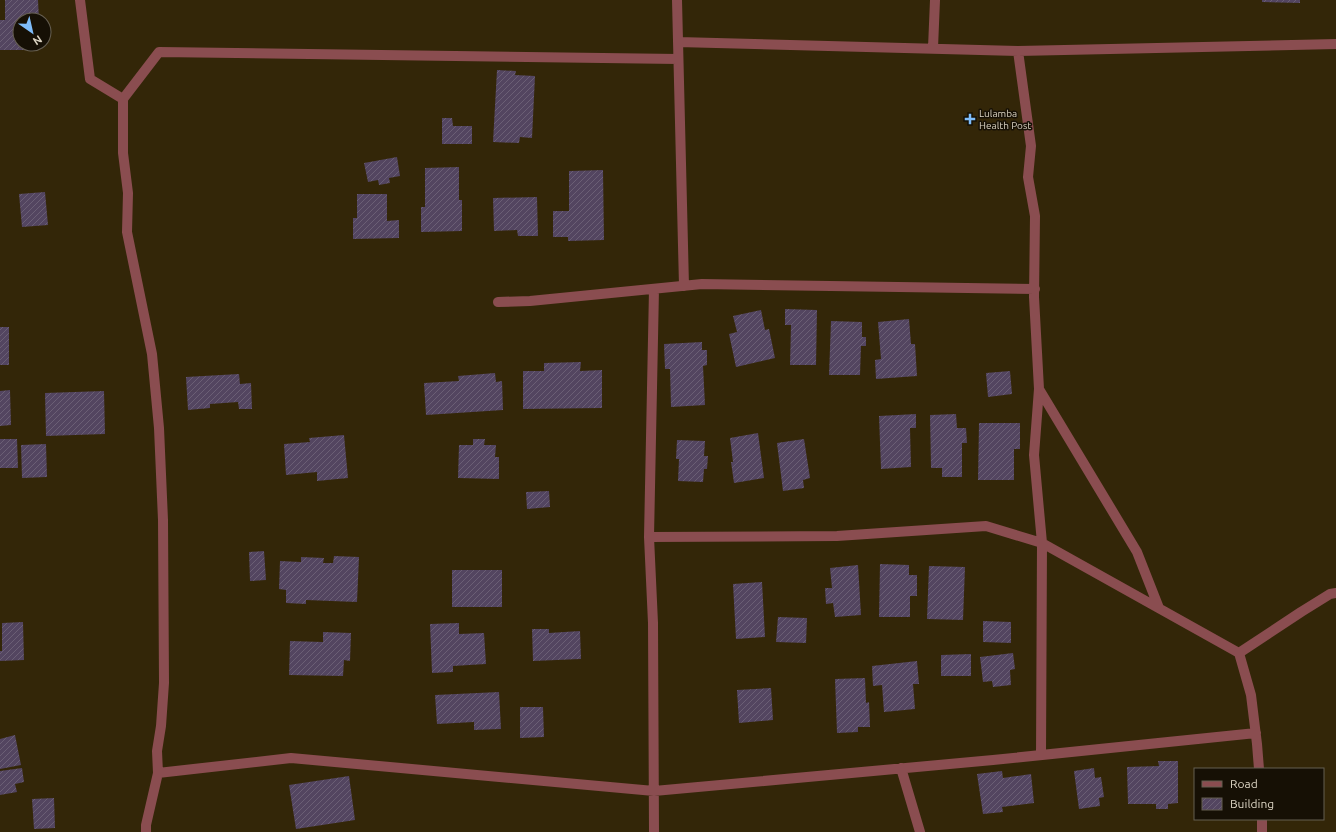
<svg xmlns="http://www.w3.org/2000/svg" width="1336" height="832" viewBox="0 0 1336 832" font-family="Ubuntu,sans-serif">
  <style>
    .building { fill: url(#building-hatch) }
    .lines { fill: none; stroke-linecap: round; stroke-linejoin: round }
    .minor { stroke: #8a4d50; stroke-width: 10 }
    .poi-dot { fill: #7fbdfa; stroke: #161005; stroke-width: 1.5 }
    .labels { text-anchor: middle; stroke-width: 3; stroke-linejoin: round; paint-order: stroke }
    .poi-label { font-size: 10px; fill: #dcd4c3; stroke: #161005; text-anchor: start }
  </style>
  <defs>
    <pattern id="building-hatch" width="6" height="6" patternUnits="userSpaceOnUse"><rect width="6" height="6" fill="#534560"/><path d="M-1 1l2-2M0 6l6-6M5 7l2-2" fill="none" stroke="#6b5f75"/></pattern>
  </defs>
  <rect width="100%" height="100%" fill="#332608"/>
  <path class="building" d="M5 0H38L39 20H20V44H40V50H0V20H5Z
    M1262 0H1300V3L1262 2Z
    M497 70 516 71 515 75 535 76 532 138 520 137 519 143 493 142Z
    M442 118H452L453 126H472V144H442Z
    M397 157 400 176 389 178 390 183 379 185 378 180 368 182 364 163Z
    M459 167V200H462V231L421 232V207H425V168Z
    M603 170 604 240 568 241V237H553V211H569V171Z
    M45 192 48 225 22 227 19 194Z
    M357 194H387V221L399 220V238L353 239V218H357Z
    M537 197 538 236H518L517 230 494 231 493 198Z
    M785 309 817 310 816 365H790L791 325H785Z
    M761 310 765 330 769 329 775 358 736 367 729 334 737 332 733 316Z
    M909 319 911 344H915L917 376 876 379 875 360 881 359 878 322Z
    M831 321 862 322V337H866V346H861L860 375H829Z
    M0 327H9V365H0Z
    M702 342V350H707V365L703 366 705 405 671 407 670 369H665L664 344Z
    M581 362 580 371 602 370V408L523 409V371H544V363Z
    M1010 371 1012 394 988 397 986 373Z
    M495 373 496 382 502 381 503 410 426 415 424 383 459 381 458 376Z
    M239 374 240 384 251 383 252 409H239L238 402 210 404V408L188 410 186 377Z
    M10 390 11 425 0 426V391Z
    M104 391 105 434 46 436 45 393Z
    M916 414V428H910L911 467 881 469 879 416Z
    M956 414 957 428H966L967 443H962V477H942V468H931L930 415Z
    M979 423H1020V449H1014V480H978Z
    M758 433 764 478 734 483 731 462H733L730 438Z
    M344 435 348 478 317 481V472L286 475 284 444 310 442 309 438Z
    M0 439H17L18 468H0Z
    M473 439H485L484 445H496L495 457H499V479L458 478 459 445H473Z
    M804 439 810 478 803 480 804 488 783 491 777 443Z
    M677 440 705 441 704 456H708L707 469H704L703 482 678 481 679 459H676Z
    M46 444 47 477 22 478 21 445Z
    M549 491 550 507 527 509 526 492Z
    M264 551 266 580 250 581 249 552Z
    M334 556 359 557 357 602 306 600V604L286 603V590L279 589 280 561 301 562V557L324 558 323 563H333Z
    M880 564 909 565V575H917V596H910V617H879Z
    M858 565 861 615 835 617 833 603 826 604 825 588H832L830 568Z
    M929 566 965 567 963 620 927 619Z
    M452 570H502V607H452Z
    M762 582 765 637 736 639 733 584Z
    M778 617 807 618 806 643 776 642Z
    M983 621 1011 622V643L983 642Z
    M23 622 24 660 0 661V651H2V623Z
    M459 623V634L484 633 486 664 453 666V672L432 673 430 624Z
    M532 629H549V633L580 631 581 659 533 661Z
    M323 632 351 633 350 661 344 660 343 676 289 675 290 641 323 642Z
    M1013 653 1015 669 1010 670 1011 685 993 687 992 681 983 682 980 657Z
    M971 654V676H941V655Z
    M917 661 919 684H913L915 709 884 712 882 685 873 686 872 666Z
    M865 678 866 703 869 702 870 727H858V732L837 733 835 679Z
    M771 688 773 720 739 723 737 690Z
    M499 692 501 729 474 730V722L437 724 435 695Z
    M520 707H543L544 737 520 738Z
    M15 735 21 765 0 769V739Z
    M1158 761H1178V803L1168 804V809H1156V804H1128L1127 767 1159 766Z
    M22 768 24 782 15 784 17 792 0 795V771Z
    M1094 768 1095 778 1101 777 1104 797 1099 798 1100 806 1079 809 1074 771Z
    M1002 771 1003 778 1031 774 1034 803 1002 807 1003 812 983 814 977 774Z
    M349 776 355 820 296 829 289 785Z
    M54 798 55 828 34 829 32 799Z"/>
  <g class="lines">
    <path class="minor" d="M80 0 90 79 123 99
      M677 0 684 286
      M678 42 1018 51 1336 44
      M933 48 935 0
      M1018 51 1031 146 1028 177 1035 216 1034 297 1039 389 1034 455 1042 543 1041 755
      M654 289 649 537 653 623 654 832
      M498 302 530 301 702 284 1035 289
      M1039 389 1137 552 1159 608
      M649 537 837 536 986 526 1042 543 1239 653 1251 695 1257 744 1259 769
      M1239 653 1301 612 1330 594 1336 593
      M901 768 920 832
      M158 773 291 758 654 791 993 760 1256 733
      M1262 819V832
      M146 832V825L158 773 157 751 161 726 164 683 163 520 159 428 152 354 127 232 128 193 123 153V99L159 52 678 59"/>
  </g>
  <path class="poi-dot" d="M968 113h4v4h4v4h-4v4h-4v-4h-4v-4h4z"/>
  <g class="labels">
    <g class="poi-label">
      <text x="979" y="117">Lulamba<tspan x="979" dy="12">Health Post</tspan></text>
    </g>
  </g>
  <rect x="1194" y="768" width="130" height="52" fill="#161005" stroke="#655e51"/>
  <rect x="1202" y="781" width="20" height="6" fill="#8a4d50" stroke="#655e51"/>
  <text x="1230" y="788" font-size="12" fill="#dcd4c3">Road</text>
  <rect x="1202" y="798" width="20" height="12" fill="url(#building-hatch)" stroke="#655e51"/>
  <text x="1230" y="808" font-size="12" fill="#dcd4c3">Building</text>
  <g transform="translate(32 32) rotate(146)"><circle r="19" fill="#161005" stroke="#655e51"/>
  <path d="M0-3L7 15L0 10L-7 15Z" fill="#7fbdfa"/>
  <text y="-6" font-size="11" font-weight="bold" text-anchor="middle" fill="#dcd4c3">N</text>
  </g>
</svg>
